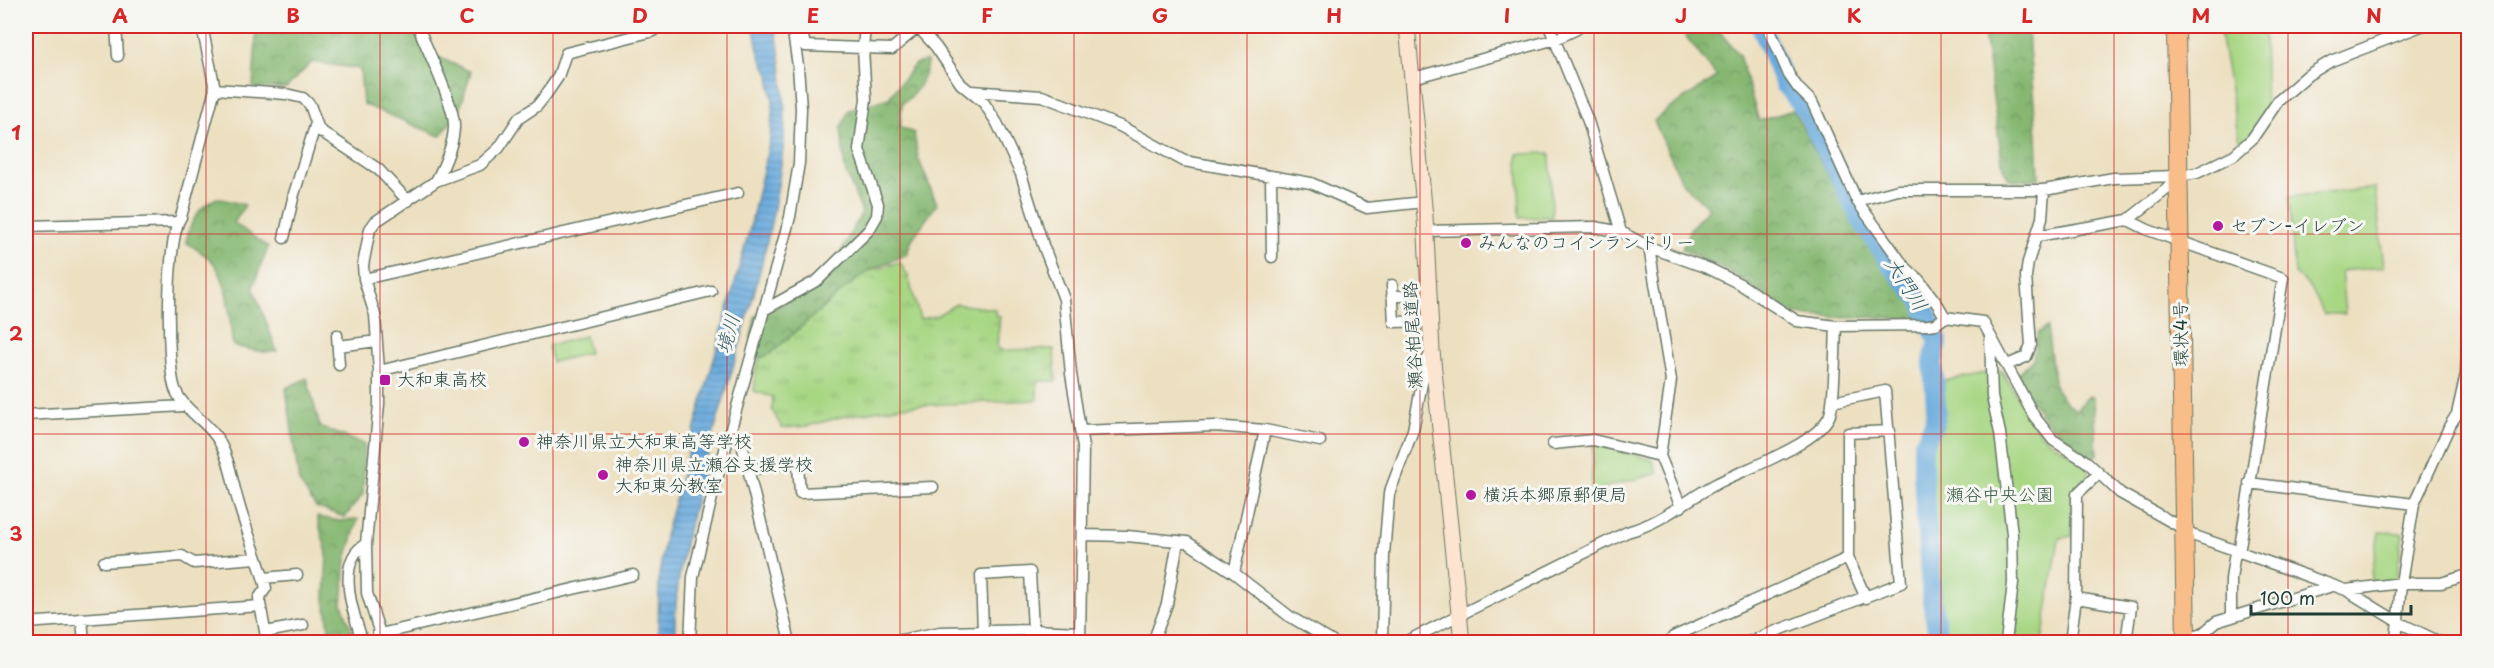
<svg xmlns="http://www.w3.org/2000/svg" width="2494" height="668" viewBox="0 0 2494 668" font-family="'Playpen Sans','Klee One',sans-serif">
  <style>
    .grass { fill: url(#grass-tufts); stroke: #648a5c; stroke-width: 1.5 }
    .forest { fill: url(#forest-crowns); stroke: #527a53; stroke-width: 1.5 }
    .park { fill: #a8d784; stroke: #648a5c; stroke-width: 1.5 }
    .water { fill: url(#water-rules); stroke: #447488; stroke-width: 1.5 }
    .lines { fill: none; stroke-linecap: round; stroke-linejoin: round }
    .river { stroke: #69aadd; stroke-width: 20 }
    .minor-casing { stroke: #677665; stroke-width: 13 }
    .tertiary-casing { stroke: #677665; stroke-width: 16 }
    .secondary-casing { stroke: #677665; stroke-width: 17 }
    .primary-casing { stroke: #677665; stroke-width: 20 }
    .minor { stroke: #fff; stroke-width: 10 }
    .tertiary { stroke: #fff; stroke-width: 14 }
    .secondary { stroke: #fce5d0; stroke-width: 15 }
    .primary { stroke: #f8bd89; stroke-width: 18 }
    .grid { fill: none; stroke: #d62828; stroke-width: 1.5; stroke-opacity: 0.55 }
    .poi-dot { fill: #b5179e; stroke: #f6f6f2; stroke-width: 2 }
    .labels { text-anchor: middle; stroke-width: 6; stroke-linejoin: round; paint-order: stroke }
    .poi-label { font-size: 18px; fill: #1f3d34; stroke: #f6f6f2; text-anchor: start }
    .street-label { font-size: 18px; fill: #1f3d34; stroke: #f6f6f2 }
    .park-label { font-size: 18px; fill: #3a5c44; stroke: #f6f6f2 }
    .water-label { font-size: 20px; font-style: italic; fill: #355e67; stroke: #f6f6f2 }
    .neatline { fill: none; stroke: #d62828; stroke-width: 2 }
    .grid-label { font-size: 20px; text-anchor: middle; font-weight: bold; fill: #d62828 }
  </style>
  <defs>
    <pattern id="grass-tufts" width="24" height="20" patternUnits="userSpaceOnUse" patternTransform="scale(1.5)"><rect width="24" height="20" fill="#a8d784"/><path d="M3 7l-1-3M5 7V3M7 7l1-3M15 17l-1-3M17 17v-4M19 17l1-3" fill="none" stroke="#90b973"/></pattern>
    <pattern id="forest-crowns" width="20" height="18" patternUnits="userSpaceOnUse" patternTransform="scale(1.5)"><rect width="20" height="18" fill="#86b872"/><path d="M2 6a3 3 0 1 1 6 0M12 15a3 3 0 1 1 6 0" fill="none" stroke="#6d975e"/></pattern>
    <pattern id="water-rules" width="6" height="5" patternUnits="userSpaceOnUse" patternTransform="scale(1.5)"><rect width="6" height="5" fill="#69aadd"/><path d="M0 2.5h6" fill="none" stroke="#568cb4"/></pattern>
  </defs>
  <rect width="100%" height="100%" fill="#f6f6f2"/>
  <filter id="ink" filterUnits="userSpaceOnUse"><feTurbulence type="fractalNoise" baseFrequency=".0167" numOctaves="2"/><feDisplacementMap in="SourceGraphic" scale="12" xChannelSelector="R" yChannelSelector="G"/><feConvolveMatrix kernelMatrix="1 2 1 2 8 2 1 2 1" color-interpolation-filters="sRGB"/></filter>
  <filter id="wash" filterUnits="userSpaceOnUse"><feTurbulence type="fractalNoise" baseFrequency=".008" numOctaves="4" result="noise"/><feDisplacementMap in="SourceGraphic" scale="24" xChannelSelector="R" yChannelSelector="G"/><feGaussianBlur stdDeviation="1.35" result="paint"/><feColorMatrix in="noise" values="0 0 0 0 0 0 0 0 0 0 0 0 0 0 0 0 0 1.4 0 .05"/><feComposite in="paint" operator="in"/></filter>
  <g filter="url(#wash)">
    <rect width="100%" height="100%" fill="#ede0c1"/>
    <path class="grass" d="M900 262 908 276 920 319 936 316 956 304 995 309V315L1000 316 997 346 1000 350 1054 349 1056 381H1037V400L902 406 841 417 808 426 782 428 772 410 773 397 754 391 756 369 767 338 873 263 879 269Z"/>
    <path class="forest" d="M253 26H414L423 50 471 72 460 109 440 136 363 104 360 69 312 62 286 88H253L256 37Z
      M1678 26H1715L1739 55 1759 121 1793 110 1862 238 1902 287 1930 317 1914 320 1874 317 1848 318 1806 316 1790 312 1737 276 1682 249 1690 229 1709 208 1683 184 1654 121 1670 108 1717 77Z
      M1983 26H2027L2037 136 2039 178 2018 181 2009 179 2003 168Z
      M927 61C927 74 915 98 902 103L900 127 914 133 918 158 937 204 912 239 907 254 869 271 842 291 770 354 760 358 751 338 755 316 793 299 828 276 862 212 845 170 841 128 849 110 889 98 915 64Z
      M217 198 245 205 234 223 268 247 253 287 277 351 263 352 233 346C229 320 230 288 216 266 211 257 195 249 186 242 190 222 198 207 217 198Z
      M2047 327 2055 388 2066 403 2076 410 2089 396 2094 398 2097 455 2090 456C2058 434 2031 412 2018 374L2033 359 2038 333Z
      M307 378 320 427 364 444 363 494 345 517 316 507 299 482 286 388Z
      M317 517 340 521 358 519 346 559 342 604 356 642H331L325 599 327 553Z"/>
    <path class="park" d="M2264 30 2266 112 2252 134 2240 146 2220 33Z
      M1550 153 1552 217 1520 218 1518 154Z
      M2375 188 2384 267 2341 271 2345 314H2324L2311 288 2295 274 2289 197Z
      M585 336 589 353 552 362 548 346Z
      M2001 370 2039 432 2051 442 2087 464 2088 476 2072 494V536L2059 538 2042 642H1943L1937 600 1935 549 1924 476 1925 446 1936 424 1939 394 1937 382Z
      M1593 443 1652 460 1658 473 1591 491Z
      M2379 532 2403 533 2396 582 2370 584Z"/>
    <path class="water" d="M753 26H775C781 57 787 107 784 138 774 249 734 357 705 464 689 523 673 582 675 642H658L659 576 665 536 749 232 770 139 773 102 769 75 759 54Z"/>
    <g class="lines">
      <path class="river" d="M1761 26 1785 85 1805 108 1862 221 1891 264 1921 300 1938 341 1933 362 1936 409 1934 423 1923 446V475L1932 601 1939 642"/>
    </g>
  </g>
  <g filter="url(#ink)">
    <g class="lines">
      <defs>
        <path id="minor" d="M116 26 118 56
          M202 26 215 89 181 217C166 239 166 363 175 389 184 412 207 420 219 441 230 460 232 481 238 501 246 531 259 559 266 588L259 598 267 642
          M418 26C426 48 456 107 454 128 453 145 444 166 436 181
          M801 26 805 46 892 49 918 27
          M917 26 936 47 961 84 984 103 997 123 1021 174 1043 245 1064 299 1071 374 1083 447 1080 642
          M1549 26 1588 121 1621 232
          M1768 26 1789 75 1798 88 1812 102 1857 201 1904 266 1919 280 1938 305 1945 317
          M1413 78 1556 39 1577 29 1578 26
          M215 89 286 94 303 98 310 105 319 130 378 169 408 201
          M971 91 1042 96 1120 126 1184 161 1311 183 1367 208 1424 202
          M1271 177 1272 257
          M1857 201 1898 190H2044L2114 178 2178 176 2197 173 2234 155 2252 139 2278 101 2308 75 2331 61 2421 26
          M2128 220 2148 230 2283 278 2239 553
          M26 226 178 222
          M1426 231 1595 227 1621 232 1649 247 1671 380 1660 456 1681 507
          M2037 236 2128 220 2167 189 2177 176
          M284 238 294 194 316 123
          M364 279 738 193
          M1392 285 1394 322 1430 321
          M1392 296H1407
          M764 310 818 280 869 230 877 216 878 204 859 150 866 99 863 49 865 26
          M1836 326 1928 325 1936 324 1945 317 1983 322 2034 416 2053 440 2087 462 2120 493 2184 529
          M337 335 339 365
          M1990 336 1992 397 2000 433 2012 534 2013 583 2006 642
          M338 346 377 341
          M2007 365 2026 357 2031 345 2026 276 2028 262 2042 218 2044 190
          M379 371 711 291
          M26 415 183 406
          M731 430 741 440 790 642
          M1080 431 1214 426 1265 430
          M1553 444 1593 440 1660 456
          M749 470 792 462 798 466 800 493 933 487
          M2249 483 2414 504
          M2184 532 2346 590 2398 622 2440 642
          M1082 535 1127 536 1187 542 1234 573 1289 616 1333 642
          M1848 558 1866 598
          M104 562 182 556 194 563 256 558
          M1234 573 1265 430 1320 441
          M633 575 380 634 367 593 366 544 379 404V371L375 315 364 279 363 265 370 229 375 222 436 181 480 165 499 148 519 118 537 106 545 96 558 77 566 53 654 31 652 26
          M264 578 297 575
          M2346 590 2401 583H2441L2468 575
          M2076 598 2131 607 2126 642
          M2231 617V579L2235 552
          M82 619 84 642
          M26 621 27 642
          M26 623 260 606
          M983 631 981 575 1030 572 1033 630
          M266 632 303 625
          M2186 638 2203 633 2216 622 2332 586
          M363 642C354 617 334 561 366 544
          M690 642 693 577 713 493 790 217 799 163 801 108 798 66 792 26
          M891 642 940 632 1033 630 1080 632
          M1158 642 1156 634 1167 604 1178 541
          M1382 642 1384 554 1389 494 1413 430 1426 362 1432 351
          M1405 642 1627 532C1664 522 1684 501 1716 484 1746 468 1813 447 1829 417 1835 406 1835 343 1836 326L1797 321 1740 284 1710 269 1649 247
          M1675 642 1673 637 1848 558V433L1890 431
          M1748 642 1901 583 1885 391 1832 402
          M2070 642 2076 598 2077 494 2099 473
          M2396 642 2401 583 2414 504 2450 425 2457 414 2466 374 2468 318"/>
        <path id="tertiary" d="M380 634 385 642"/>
        <path id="secondary" d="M1407 26 1425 217 1432 351 1462 642"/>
        <path id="primary" d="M2176 26 2186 642"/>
      </defs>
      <use href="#minor" class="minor-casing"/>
      <use href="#tertiary" class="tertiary-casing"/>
      <use href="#secondary" class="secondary-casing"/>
      <use href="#primary" class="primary-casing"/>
      <use href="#minor" class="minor"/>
      <use href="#tertiary" class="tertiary"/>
      <use href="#secondary" class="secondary"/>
      <use href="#primary" class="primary"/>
    </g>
  </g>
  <path class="grid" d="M206 26V642M380 26V642M553 26V642M727 26V642M900 26V642M1074 26V642M1247 26V642M1420 26V642M1594 26V642M1767 26V642M1941 26V642M2114 26V642M2288 26V642M26 234H2468M26 434H2468"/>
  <g class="poi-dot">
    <circle cx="2218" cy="226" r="6"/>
    <circle cx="1466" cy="243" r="6"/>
    <rect x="379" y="374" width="12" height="12" rx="3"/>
    <circle cx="524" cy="442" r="6"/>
    <circle cx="603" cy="475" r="6"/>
    <circle cx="1471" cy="495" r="6"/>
  </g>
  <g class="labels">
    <g class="poi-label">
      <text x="2230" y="232">セブン-イレブン</text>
      <text x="1478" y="249">みんなのコインランドリー</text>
      <text x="397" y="386">大和東高校</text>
      <text x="536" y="448">神奈川県立大和東高等学校</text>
      <text x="615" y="471">神奈川県立瀬谷支援学校<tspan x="615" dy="21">大和東分教室</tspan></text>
      <text x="1483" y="501">横浜本郷原郵便局</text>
    </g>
    <g class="street-label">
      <text transform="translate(2181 334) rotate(-91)" y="6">環状4号</text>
      <text transform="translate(1413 335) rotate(-93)" y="6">瀬谷柏尾道路</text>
    </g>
    <g class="park-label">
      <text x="2000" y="501">瀬谷中央公園</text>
    </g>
    <g class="water-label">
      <text transform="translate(1906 284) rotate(57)" y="7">大門川</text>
      <text transform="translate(728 334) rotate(-75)" y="7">境川</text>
    </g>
  </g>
  <rect width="2494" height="668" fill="none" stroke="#f6f6f2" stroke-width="66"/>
  <path d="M2251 605v9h160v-9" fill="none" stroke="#1f3d34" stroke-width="3"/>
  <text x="2260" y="605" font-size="18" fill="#1f3d34" stroke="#f6f6f2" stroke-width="4.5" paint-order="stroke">100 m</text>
  <rect x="33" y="33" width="2428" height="602" class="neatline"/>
  <g class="grid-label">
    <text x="120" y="23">A</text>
    <text x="293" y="23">B</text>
    <text x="467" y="23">C</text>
    <text x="640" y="23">D</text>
    <text x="813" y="23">E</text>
    <text x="987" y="23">F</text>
    <text x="1160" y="23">G</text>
    <text x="1334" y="23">H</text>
    <text x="1507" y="23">I</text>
    <text x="1681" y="23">J</text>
    <text x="1854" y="23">K</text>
    <text x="2027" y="23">L</text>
    <text x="2201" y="23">M</text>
    <text x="2374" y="23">N</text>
    <text x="16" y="140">1</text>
    <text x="16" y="341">2</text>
    <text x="16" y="541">3</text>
  </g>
</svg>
